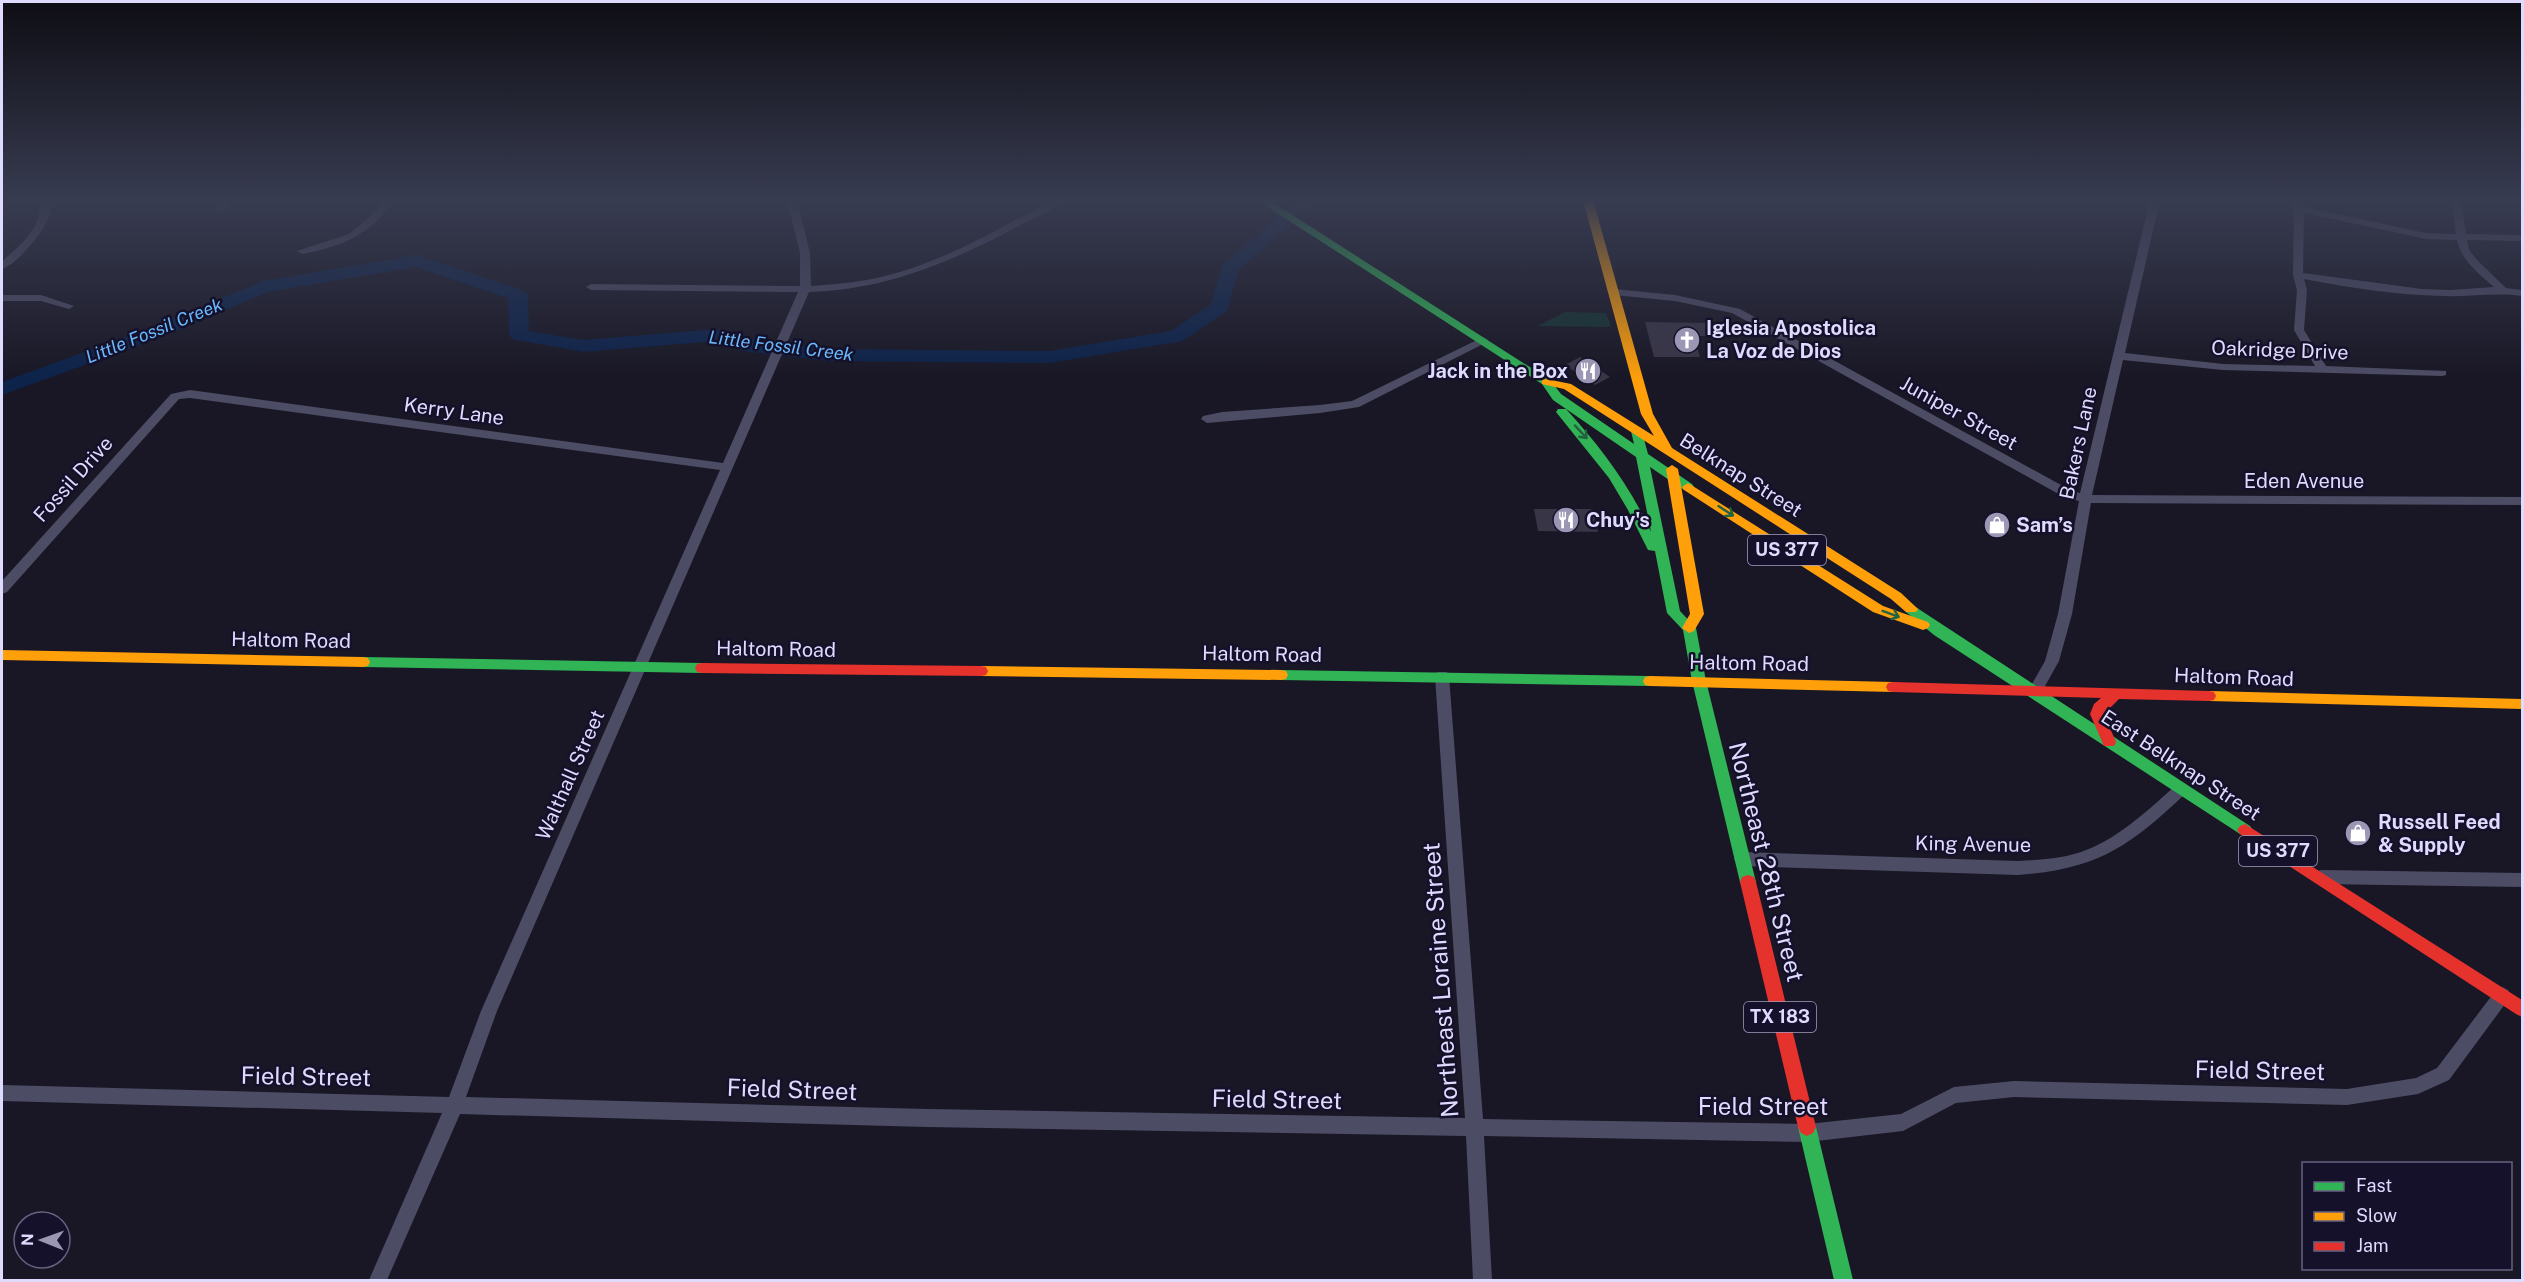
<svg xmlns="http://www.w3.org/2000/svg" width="2524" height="1282" viewBox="0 0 2524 1282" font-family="'Public Sans',sans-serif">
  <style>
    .green { fill: #153132 }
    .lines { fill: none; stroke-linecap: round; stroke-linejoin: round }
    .river { fill: #0d234a; fill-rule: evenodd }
    .building { fill: #383546 }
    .street { fill: #4d4c65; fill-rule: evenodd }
    .fast { fill: #30b455; fill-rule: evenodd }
    .slow { fill: #ff9f0a; fill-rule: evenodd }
    .jam { fill: #e5322d; fill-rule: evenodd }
    .oneway { stroke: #226240 }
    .labels { text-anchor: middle; stroke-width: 5; stroke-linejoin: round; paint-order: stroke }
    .far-water-label { font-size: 18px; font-style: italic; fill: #69b9ff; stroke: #15112b }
    .shield { fill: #15112b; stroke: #a29ebf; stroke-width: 1.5 }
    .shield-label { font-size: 18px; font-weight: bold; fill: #dfdbff }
    .poi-label { font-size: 20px; font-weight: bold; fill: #dfdbff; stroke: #15112b; text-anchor: start }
    .street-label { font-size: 20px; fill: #dfdbff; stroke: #15112b }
    .near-street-label { font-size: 24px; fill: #dfdbff; stroke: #15112b }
  </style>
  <rect width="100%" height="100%" fill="#191725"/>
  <path class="green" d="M1565 312 1606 313 1611 326 1606 327 1537 326Z"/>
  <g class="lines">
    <path class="river" d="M1298 200H1318L1239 270 1227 311 1184 340 1177 342 1049 363 831 361 743 351 715 341 583 352 512 339 509 335 508 298 416 267 268 292 159 338 2 395V382L145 330 263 281 417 255 525 291 528 295 529 331 583 340 717 329 747 339 831 349 1049 351 1171 331 1211 304 1223 264Z"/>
  </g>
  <path class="building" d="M1645 322 1710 323 1714 336H1693L1700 357H1654Z
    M1580 357 1610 377 1595 385 1565 365Z
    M1534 509H1593L1598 532 1538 531Z"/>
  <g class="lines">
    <path class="street" d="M39 200H49C50 207 51 213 48 219 42 234 16 265 2 269V261C20 246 44 226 39 200Z
      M223 200H233L222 211H216L214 209Z
      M386 200H396C368 235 345 246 302 254L297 251 349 234 366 220Z
      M787 200H797L810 253 811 286C837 284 863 282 889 275 947 260 1000 228 1053 200H1065C1052 211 1032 219 1017 227 951 262 885 290 809 292L497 1011 466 1097 927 1109 1465 1118 1435 676 1437 672H1447L1449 676 1483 1119 1808 1124 1901 1114 1954 1087 2014 1081 2347 1089 2416 1078 2437 1068 2496 990 2502 987 2508 990 2510 995 2508 1000 2449 1080 2418 1094 2347 1105 2014 1097 1956 1103 1903 1131 1808 1142 1484 1136 1492 1280H1473L1466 1136 927 1127 460 1114 387 1280H369L442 1113 2 1101V1085L449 1097 481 1011 720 470 190 398 179 399 7 592 2 594V581L171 394 190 390 723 463 798 292 591 290 586 287 591 284 800 286V253Z
      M2150 200H2160L2125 353 2223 364 2315 366 2294 330 2297 290 2293 275 2294 203 2299 200 2302 201 2304 207 2426 233 2456 234 2451 200H2461L2466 234 2522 235V241L2467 240 2469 250 2478 261 2506 288 2522 290V296C2496 292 2470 297 2443 296 2397 295 2350 288 2304 279L2307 290 2304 330 2326 366 2446 371V375L2442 376 2223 370 2123 360 2092 495 2522 497V505L2091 503 2072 614 2059 661 2040 695H2030L2028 691 2045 661 2058 614 2079 501 2064 497 1732 313 1675 301 1614 295 1609 292 1614 289 1675 295 1740 309 2072 491 2080 493ZM2304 213 2426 239 2457 240C2461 260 2479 274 2494 287L2450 290 2422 289 2303 273Z
      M2 295H41L74 306 69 309 41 301H2Z
      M1483 337 1488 340 1487 342 1359 407 1320 413 1207 423 1201 419 1203 416 1222 412 1320 405 1352 401Z
      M2181 783 2186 785 2188 789 2186 793C2129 847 2098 869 2018 875L1742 866 1737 864 1734 859 1737 854 1742 852 2018 861C2038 860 2058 859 2078 853 2116 841 2147 811 2176 785Z
      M2321 870 2522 873V887L2321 884 2315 882 2313 877 2315 872Z"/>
    <path class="fast" d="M1257 200H1269L1550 380 1561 394 1634 444 1631 431 1637 427 1641 428 1648 454 1692 484 1694 487 1692 490H1684L1650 467 1680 611 1696 628 1706 681 1756 882 1754 887 1748 889 1742 887 1740 882 1692 681 1683 630 1667 613 1655 551 1648 550 1628 510 1609 478 1556 412 1558 409H1566C1600 446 1630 486 1651 532L1636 457 1553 400 1542 384Z
      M1911 604 2250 826 2253 830 2250 834 2245 836 2240 834 1934 635 1906 612 1904 609Z
      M363 657 702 663 707 664 709 668 707 672 702 673 363 667 358 666 356 662 358 658Z
      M1281 670 1650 676 1655 677 1657 681 1655 685 1650 686 1281 680 1276 679 1274 675 1276 671Z
      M1807 1118 1813 1121 1816 1127 1853 1280H1834L1798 1127 1801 1121Z"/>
    <path class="slow" d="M1583 200H1593L1653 414 1672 448 1901 593 1918 609 1916 612H1906L1891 599 1564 389 1542 384V380L1546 379 1571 384 1654 436 1641 414Z
      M1672 465 1678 469 1704 614 1694 631 1689 633 1682 628 1690 614 1666 469Z
      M1688 483 1883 606 1928 622 1930 625 1928 628 1923 630 1873 612 1684 490 1682 487Z
      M2 650 363 657 368 658 370 662 368 666 363 667 2 660Z
      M981 666 1281 670 1286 671 1288 675 1286 679 1281 680 981 676 976 675 974 671 976 667Z
      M1650 676 1893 682 1898 683 1900 687 1898 691 1893 692 1650 686 1645 685 1643 681 1645 677Z
      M2209 691 2522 699V709L2209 701 2204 700 2202 696 2204 692Z"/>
    <path class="jam" d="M702 663 981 666 986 667 988 671 986 675 981 676 702 673 697 672 695 668 697 664Z
      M1893 682 2209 691 2214 692 2216 696 2214 700 2209 701 2119 699 2104 714 2116 742 2114 746H2104L2090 714 2094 704 2101 698 1893 692 1888 691 1886 687 1888 683Z
      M2245 824 2522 1000V1017L2516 1014 2240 834 2237 830 2240 826Z
      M1748 875 1754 877 1756 882 1816 1127 1813 1133 1807 1136 1801 1133 1798 1127 1740 882 1742 877Z"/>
  </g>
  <defs><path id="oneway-shaft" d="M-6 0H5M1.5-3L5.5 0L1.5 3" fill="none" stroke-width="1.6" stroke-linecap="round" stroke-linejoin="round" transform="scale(1.5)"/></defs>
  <g class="oneway">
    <use href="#oneway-shaft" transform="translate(1581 432) rotate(47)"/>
    <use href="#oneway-shaft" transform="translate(1726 511) rotate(33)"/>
    <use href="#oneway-shaft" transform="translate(1891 614) rotate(20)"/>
  </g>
  <linearGradient id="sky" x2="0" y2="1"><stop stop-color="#0e0d14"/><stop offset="0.53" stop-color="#383c51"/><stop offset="1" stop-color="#383c51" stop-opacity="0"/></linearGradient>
  <rect width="2524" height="379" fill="url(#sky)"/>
  <defs>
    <symbol id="church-disc" viewBox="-11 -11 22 22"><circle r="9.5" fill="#9a96b3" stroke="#15112b"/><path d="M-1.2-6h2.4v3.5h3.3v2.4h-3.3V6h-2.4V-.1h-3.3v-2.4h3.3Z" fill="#fff"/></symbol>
    <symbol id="restaurant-disc" viewBox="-11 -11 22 22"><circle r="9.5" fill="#9a96b3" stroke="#15112b"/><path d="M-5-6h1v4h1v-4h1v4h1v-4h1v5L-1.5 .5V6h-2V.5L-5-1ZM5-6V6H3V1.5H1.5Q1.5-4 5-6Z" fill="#fff"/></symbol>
    <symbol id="shop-disc" viewBox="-11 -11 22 22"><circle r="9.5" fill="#9a96b3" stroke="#15112b"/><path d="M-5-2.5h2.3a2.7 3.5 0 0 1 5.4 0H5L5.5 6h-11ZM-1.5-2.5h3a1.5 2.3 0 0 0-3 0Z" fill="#fff"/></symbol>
  </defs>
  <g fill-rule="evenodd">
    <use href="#church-disc" x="1672" y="325" width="30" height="30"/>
    <use href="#restaurant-disc" x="1573" y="356" width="30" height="30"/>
    <use href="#restaurant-disc" x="1551" y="505" width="30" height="30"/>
    <use href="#shop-disc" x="1982" y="510" width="30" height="30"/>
    <use href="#shop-disc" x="2343" y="818" width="30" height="30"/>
  </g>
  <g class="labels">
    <g class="far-water-label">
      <text transform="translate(154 331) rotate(-22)" y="6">Little Fossil Creek</text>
      <text transform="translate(781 346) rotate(7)" y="6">Little Fossil Creek</text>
    </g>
    <g class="shield">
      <rect x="1748" y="535" width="78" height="30" rx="4.5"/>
      <rect x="2239" y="836" width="78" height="30" rx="4.5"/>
      <rect x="1744" y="1002" width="72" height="30" rx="4.5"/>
    </g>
    <g class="shield-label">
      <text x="1787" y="556">US 377</text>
      <text x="2278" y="857">US 377</text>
      <text x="1780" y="1023">TX 183</text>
    </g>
    <g class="poi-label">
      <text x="1706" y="335">Iglesia Apostolica<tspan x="1706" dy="23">La Voz de Dios</tspan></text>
      <text x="1568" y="378" text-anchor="end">Jack in the Box</text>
      <text x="1586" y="527">Chuy's</text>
      <text x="2016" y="532">Sam’s</text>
      <text x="2378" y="829">Russell Feed<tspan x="2378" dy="23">&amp; Supply</tspan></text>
    </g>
    <g class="street-label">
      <text transform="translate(2280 350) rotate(2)" y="7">Oakridge Drive</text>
      <text transform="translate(454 411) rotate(8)" y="7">Kerry Lane</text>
      <text transform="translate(1959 413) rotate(29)" y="7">Juniper Street</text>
      <text transform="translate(2078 443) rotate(-78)" y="7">Bakers Lane</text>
      <text transform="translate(1741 475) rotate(32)" y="7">Belknap Street</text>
      <text transform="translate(73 479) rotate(-48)" y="7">Fossil Drive</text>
      <text x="2304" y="488">Eden Avenue</text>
      <text transform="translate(291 640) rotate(1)" y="7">Haltom Road</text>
      <text transform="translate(776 649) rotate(1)" y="7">Haltom Road</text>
      <text transform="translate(1262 654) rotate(1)" y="7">Haltom Road</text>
      <text transform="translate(1749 663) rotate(1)" y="7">Haltom Road</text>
      <text transform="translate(2234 677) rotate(2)" y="7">Haltom Road</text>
      <text transform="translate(2181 765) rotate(33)" y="7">East Belknap Street</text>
      <text transform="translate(570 775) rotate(-66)" y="7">Walthall Street</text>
      <text transform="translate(1973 844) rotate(1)" y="7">King Avenue</text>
    </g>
    <g class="near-street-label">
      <text transform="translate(1766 862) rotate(76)" y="8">Northeast 28th Street</text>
      <text transform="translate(1441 980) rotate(-94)" y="8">Northeast Loraine Street</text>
      <text transform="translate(2260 1071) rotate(1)" y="8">Field Street</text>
      <text transform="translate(306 1077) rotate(1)" y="8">Field Street</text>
      <text transform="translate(792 1090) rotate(2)" y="8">Field Street</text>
      <text transform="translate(1277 1100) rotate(1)" y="8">Field Street</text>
      <text x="1763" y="1115">Field Street</text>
    </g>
  </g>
  <rect width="2524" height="1282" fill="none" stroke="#dfdbff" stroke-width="6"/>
  <rect x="2302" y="1162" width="210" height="108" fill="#15112b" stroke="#666280" stroke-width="1.5"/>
  <rect x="2314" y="1182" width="30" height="9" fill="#30b455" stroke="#666280" stroke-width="1.5"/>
  <text x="2356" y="1192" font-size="18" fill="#dfdbff">Fast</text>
  <rect x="2314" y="1212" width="30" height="9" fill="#ff9f0a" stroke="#666280" stroke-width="1.5"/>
  <text x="2356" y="1222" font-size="18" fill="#dfdbff">Slow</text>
  <rect x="2314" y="1242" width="30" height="9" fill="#e5322d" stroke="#666280" stroke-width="1.5"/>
  <text x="2356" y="1252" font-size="18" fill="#dfdbff">Jam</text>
  <g transform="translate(42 1240) rotate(271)"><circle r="28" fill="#15112b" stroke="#666280" stroke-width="1.5"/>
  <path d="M0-4.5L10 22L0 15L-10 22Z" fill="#9a96b3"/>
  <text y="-9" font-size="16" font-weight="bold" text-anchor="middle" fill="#dfdbff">N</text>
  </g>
</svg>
